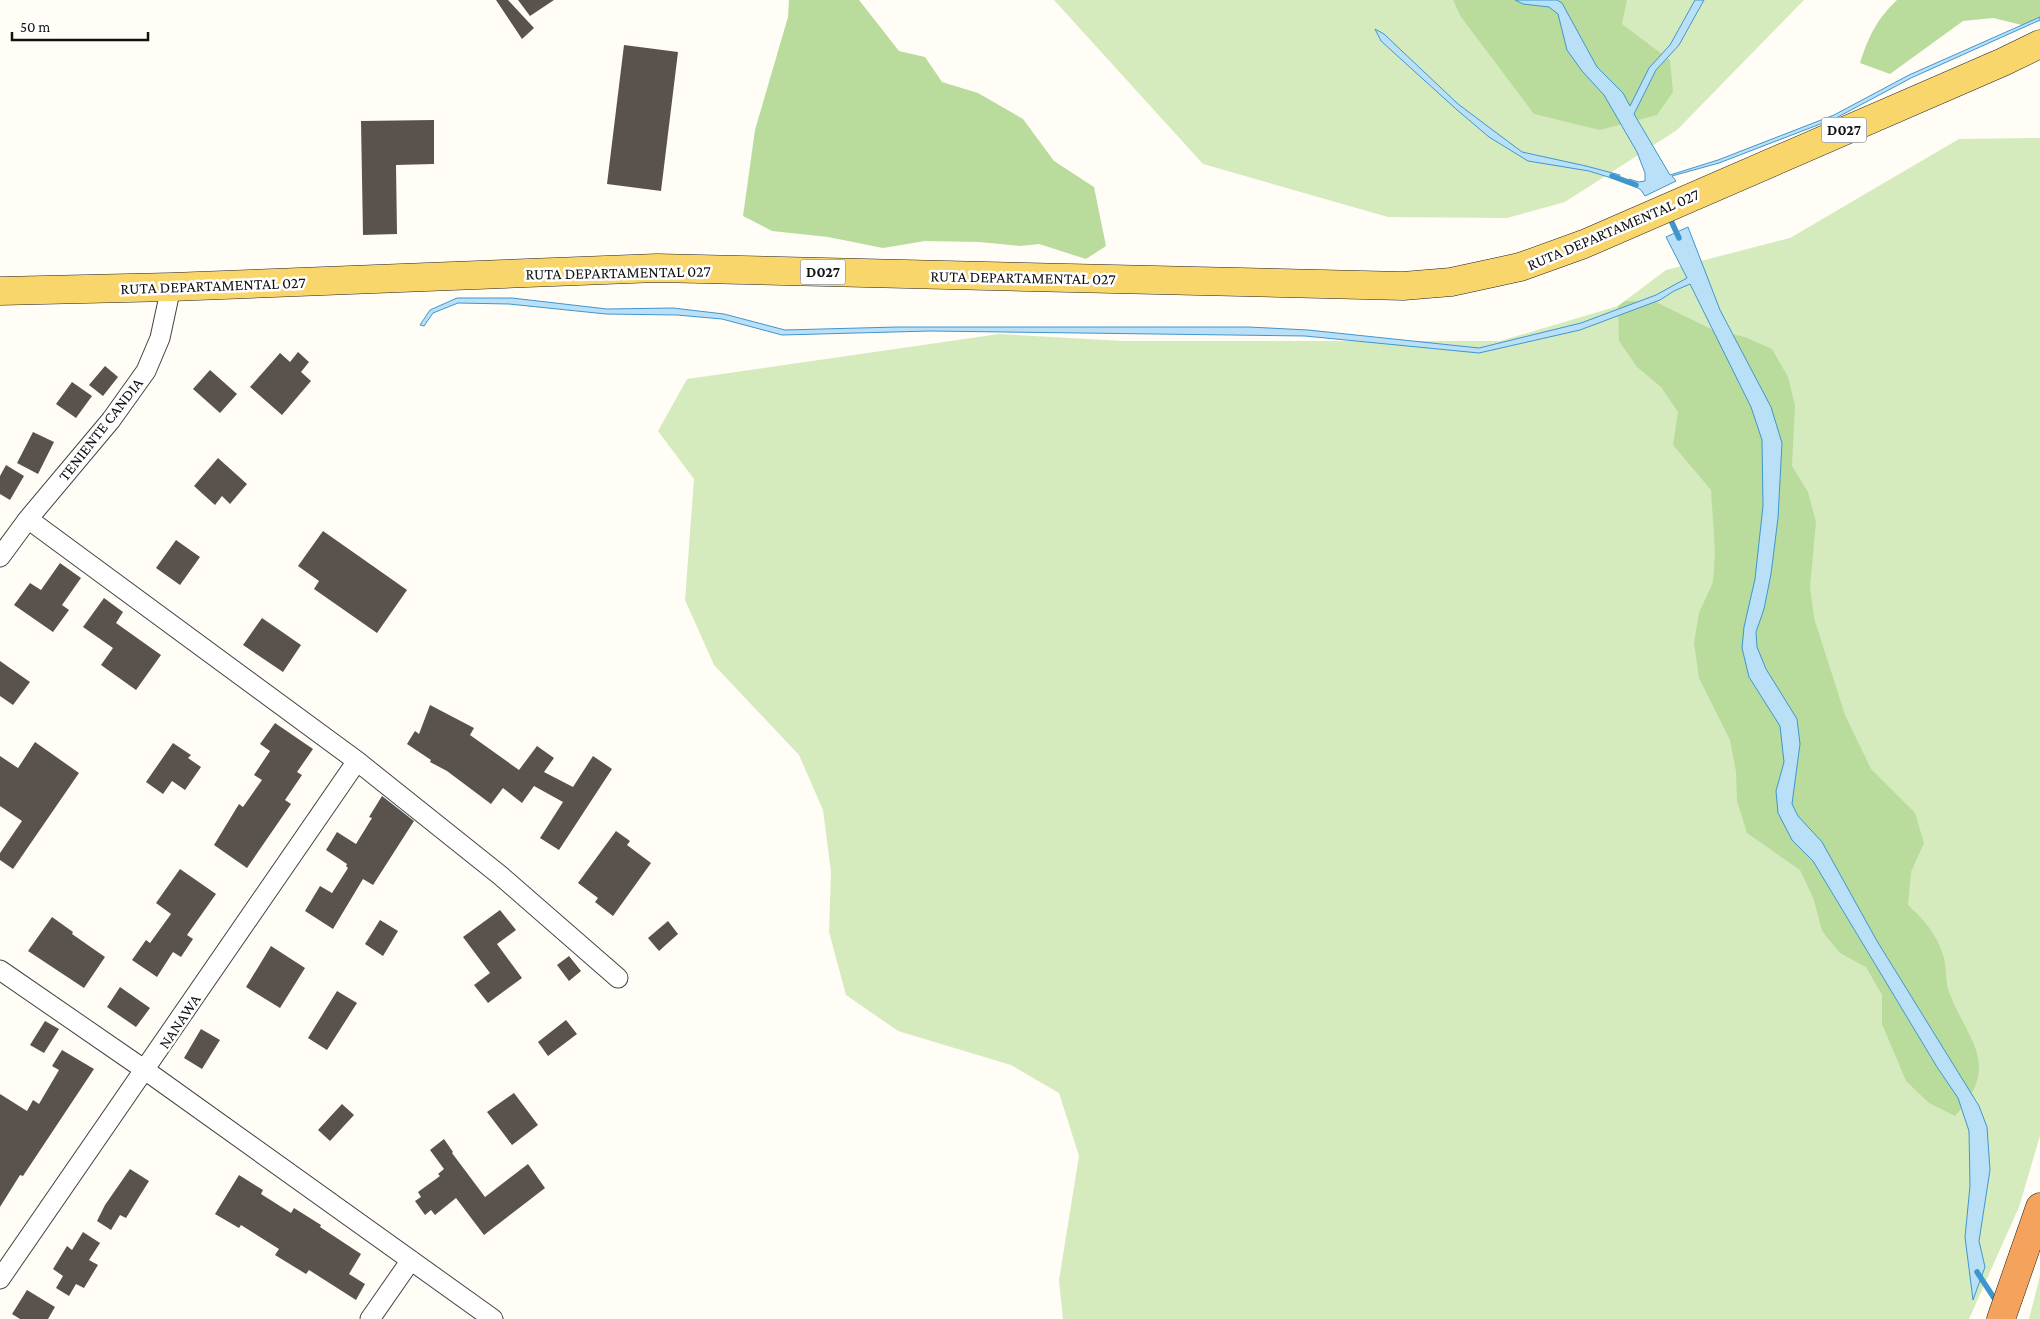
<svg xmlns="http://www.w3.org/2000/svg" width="2040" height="1319" viewBox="0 0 2040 1319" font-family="'Crimson Pro',serif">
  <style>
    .green { fill: #d5ebbd }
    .forest { fill: #b9dc9c }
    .water { fill: #b9e0f7; stroke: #3f96cf }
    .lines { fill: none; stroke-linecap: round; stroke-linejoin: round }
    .stream { stroke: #3f96cf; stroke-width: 5.5 }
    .building { fill: #5a524d }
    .street-casing { stroke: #444; stroke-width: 21 }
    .primary-casing { stroke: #222; stroke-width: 29 }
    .highway-casing { stroke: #222; stroke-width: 29 }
    .street { stroke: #fff; stroke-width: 19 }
    .primary { stroke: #f9d66b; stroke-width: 28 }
    .highway { stroke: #f5a25d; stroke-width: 28 }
    .labels { text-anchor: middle; stroke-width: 5; stroke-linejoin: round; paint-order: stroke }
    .shield { fill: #fff; stroke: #585858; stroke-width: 1 }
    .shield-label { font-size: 15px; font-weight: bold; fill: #111 }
    .street-label { font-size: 16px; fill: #111; stroke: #fff }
  </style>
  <rect width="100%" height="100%" fill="#fffdf5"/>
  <path class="green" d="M1054 0H1804L1677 130 1565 202 1507 218 1388 217 1203 164Z
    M2040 138V1136L2019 1207 1969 1319H1063L1059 1280 1079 1156 1059 1093 1011 1065 898 1031 846 995 829 932 831 872 823 810 799 755 714 665 685 600 694 479 658 431 687 379 999 334 1124 341H1500L1618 306 1666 270 1790 238 1959 139Z
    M2040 1276V1319H2029Z"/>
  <path class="forest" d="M789 0H859L899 51 925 57 942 82 978 93 1023 119 1054 161 1094 187 1106 246 1086 259 1039 244 1020 246 979 242 925 241 883 248 828 237 772 231 743 216 755 130 788 17Z
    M1453 0H1627L1622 24 1670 60 1673 92 1657 115 1600 130 1534 114 1461 17Z
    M1897 0H2040V21L2022 25 1993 18 1963 21 1890 74 1860 63C1869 36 1876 20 1897 0Z
    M1625 301 1656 302 1713 330 1745 337 1772 349 1788 377 1795 406 1792 466 1808 492 1816 522 1810 587 1814 618 1845 715 1871 769 1915 813 1924 843 1911 872 1908 905C1925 921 1937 934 1944 958 1947 969 1945 981 1949 992 1969 1043 2002 1064 1955 1116L1929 1103 1906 1081 1882 1024V995L1866 967 1840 953 1822 931 1814 900 1800 870 1747 833 1737 801 1736 772 1730 740 1699 678 1694 643 1699 613 1713 582 1715 553 1711 490 1673 445 1678 412 1661 387 1637 367 1619 341 1618 306Z"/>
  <path class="water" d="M1515 0H1557L1562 3 1597 67 1623 93 1630 106 1649 68 1670 45 1695 0H1704L1679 45 1656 70 1634 114 1670 175 1718 160 1834 115 1909 75 2040 17V20L1911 78 1836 118 1719 163 1672 176 1676 181 1645 196 1641 190 1630 183 1629 179 1639 182 1645 181V173L1637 152 1604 95 1582 71 1567 50 1558 14 1549 7 1523 4Z
    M1375 29 1384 34 1458 104 1522 152 1586 166 1620 175 1618 180 1589 171 1528 161 1489 137 1456 109 1381 41Z
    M1688 227 1720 310 1771 407 1782 443 1778 518 1771 574 1764 609 1756 632 1757 647 1766 669 1797 719 1800 744 1792 804 1798 816 1822 842 1877 941 1979 1106 1987 1127 1990 1170 1979 1241 1985 1267 1973 1300 1965 1237 1970 1186 1969 1131 1958 1098 1937 1067 1813 861 1792 840 1778 813 1776 791 1784 762 1780 726 1749 677 1742 648 1744 627 1755 579 1763 506 1762 440 1751 407 1690 284 1674 291 1660 300 1580 330 1479 353 1305 336 930 331 782 335 722 319 677 315 606 314 509 304 458 303 433 313 424 326 420 325 430 310 457 298H512L607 309 673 308 724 314 785 330 897 327H1249L1308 330 1479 348 1581 323 1656 295 1687 278 1666 237Z"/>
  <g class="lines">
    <path class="stream" d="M1612 176 1636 185
      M1668 214 1679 238
      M1977 1272 1998 1304"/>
  </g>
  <path class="building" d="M496 0H508L534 28 522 39Z
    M518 0H554L530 16Z
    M624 45 678 52 661 191 607 184Z
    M434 120V164L396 165 397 234 363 235 361 121Z
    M298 352 309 362 301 372 311 381 282 415 250 387 280 353 290 362Z
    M105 366 118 377 103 396 89 385Z
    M210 370 237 394 220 413 193 389Z
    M72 382 92 396 76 418 56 404Z
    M33 432 54 442 38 474 17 463Z
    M218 458 247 484 230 504 222 496 215 505 194 486Z
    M6 465 24 476 10 500 0 494V476Z
    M323 531 407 590 377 633 314 589 319 581 298 566Z
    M176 540 200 557 180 585 156 568Z
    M60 563 81 578 62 605 69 610 53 632 14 605 30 583 41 590Z
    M104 598 123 612 116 623 161 655 136 690 101 665 113 648 83 627Z
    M262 618 301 645 283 672 243 645Z
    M0 661 30 682 13 705 0 696Z
    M430 705 474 728 470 735 519 770 537 746 554 758 544 772 573 787 593 756 612 769 559 850 540 838 563 802 534 786 522 803 503 788 491 804 447 771 430 762 431 760 407 744 415 731 419 734Z
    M275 723 313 749 297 772 302 775 285 800 291 804 247 868 214 845 239 804 243 807 262 780 254 775 270 751 260 744Z
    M35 742 79 773 13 869 0 860V853L22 821 0 806V756L18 768Z
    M173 743 191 755 188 758 201 767 185 790 172 781 163 794 146 782Z
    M382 796 414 821 373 885 363 879 333 929 305 911 320 886 332 893 348 868 346 866 347 864 326 850 337 832 356 844 372 818 369 817Z
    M616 831 630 841 627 845 651 863 613 916 595 902 598 898 578 883Z
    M180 869 216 894 187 935 193 939 181 957 173 952 157 977 132 960 146 940 150 943 171 914 156 903Z
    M500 910 516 930 497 944 522 978 488 1003 474 985 490 973 463 937Z
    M52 917 73 932 72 934 105 957 84 988 28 951Z
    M380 920 398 931 383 956 365 944Z
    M668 921 678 934 659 951 648 938Z
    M271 946 305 968 280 1008 246 987Z
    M569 956 581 971 569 981 557 965Z
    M120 987 150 1008 136 1027 107 1007Z
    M337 991 357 1003 327 1050 308 1038Z
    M566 1020 577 1034 548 1056 538 1042Z
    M45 1021 59 1029 44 1053 30 1045Z
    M201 1029 220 1040 202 1069 184 1058Z
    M62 1050 94 1069 23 1176 20 1175 0 1207V1094L27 1111 33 1100 39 1104 59 1070 52 1066Z
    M514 1093 538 1125 512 1145 487 1112Z
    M342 1104 354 1115 330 1141 318 1130Z
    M444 1139 453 1152 452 1153 485 1197 528 1164 545 1188 484 1235 456 1198 435 1215 431 1210 425 1215 415 1201 421 1197 418 1192 440 1176 438 1174 444 1169 430 1150Z
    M130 1169 149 1181 126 1218 120 1215 111 1230 97 1221 105 1205Z
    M239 1175 263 1190 261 1194 291 1213 294 1208 321 1225 320 1227 361 1254 349 1274 365 1284 356 1300 309 1270 306 1274 275 1255 279 1249 241 1225 239 1228 215 1214Z
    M83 1232 100 1243 89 1260 98 1265 84 1288 76 1284 69 1296 56 1288 63 1276 53 1269 67 1246 72 1250Z
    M27 1290 55 1307 48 1319H20L12 1314Z"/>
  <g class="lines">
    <defs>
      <path id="street" d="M28 519 357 761 501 876 618 978
        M0 557 28 519 111 420 146 371 160 338 171 287
        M0 970 145 1070 493 1319
        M0 1279 357 761
        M370 1319 411 1260"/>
      <path id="primary" d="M0 291 171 287 657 268 1403 286 1451 282 1520 267 1584 244 2003 62 2040 44"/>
      <path id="highway" d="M2001 1319 2040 1207"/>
    </defs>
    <use href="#street" class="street-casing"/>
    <use href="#primary" class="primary-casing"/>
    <use href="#highway" class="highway-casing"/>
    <use href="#street" class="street"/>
    <use href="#primary" class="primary"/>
    <use href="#highway" class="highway"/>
  </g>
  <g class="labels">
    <g class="shield">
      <rect x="1821.5" y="117.5" width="45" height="25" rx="4"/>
      <rect x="800.5" y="259.5" width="45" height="25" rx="4"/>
    </g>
    <g class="shield-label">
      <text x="1844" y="135">D027</text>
      <text x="823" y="277">D027</text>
    </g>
    <g class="street-label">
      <text transform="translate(1613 229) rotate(-23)" y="6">RUTA DEPARTAMENTAL 027</text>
      <text transform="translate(618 272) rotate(-1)" y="6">RUTA DEPARTAMENTAL 027</text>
      <text transform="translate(1023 277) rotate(1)" y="6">RUTA DEPARTAMENTAL 027</text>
      <text transform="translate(213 285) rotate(-2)" y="6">RUTA DEPARTAMENTAL 027</text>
      <text transform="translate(100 429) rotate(-52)" y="6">TENIENTE CANDIA</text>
      <text transform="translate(179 1021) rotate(-56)" y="6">NANAWA</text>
    </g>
  </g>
  <path d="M12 32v8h136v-8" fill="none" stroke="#111111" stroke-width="2.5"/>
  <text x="20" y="32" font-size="15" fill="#111111" stroke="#ffffff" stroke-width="4" paint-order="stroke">50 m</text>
</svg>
